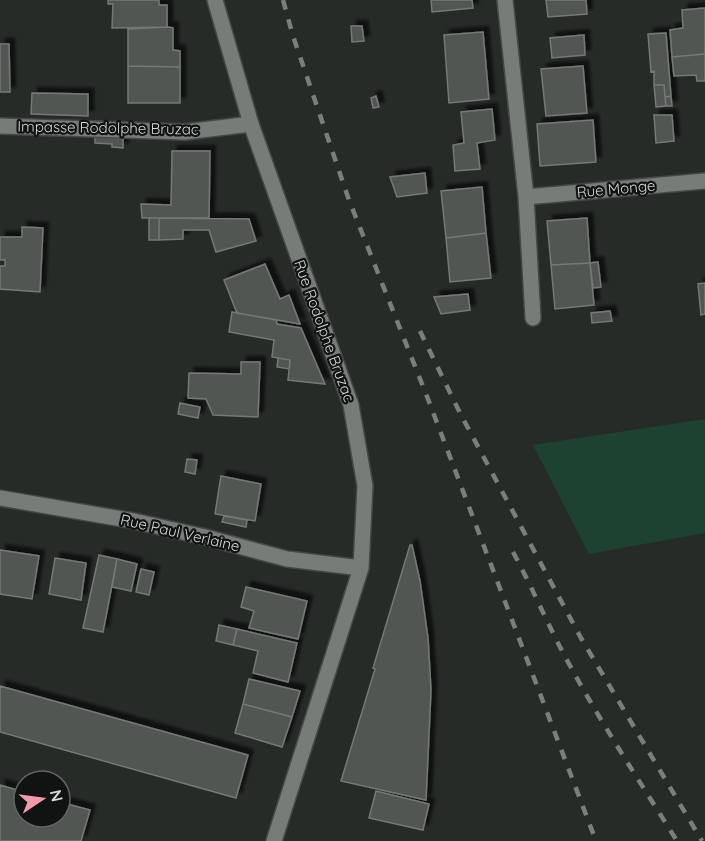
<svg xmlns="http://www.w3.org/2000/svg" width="705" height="841" viewBox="0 0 705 841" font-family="Quicksand,sans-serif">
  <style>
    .green { fill: #1d422f }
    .building { fill: #515653; stroke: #747976; stroke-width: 1.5; filter: url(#shadow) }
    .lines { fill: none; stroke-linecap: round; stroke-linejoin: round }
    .lane-casing { stroke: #434745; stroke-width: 18 }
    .street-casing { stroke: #434745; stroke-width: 18 }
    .lane { stroke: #767c78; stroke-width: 15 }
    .street { stroke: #767c78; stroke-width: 15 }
    .rail { stroke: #7a7e7c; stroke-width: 4.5; stroke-dasharray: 10 10; stroke-linecap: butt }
    .labels { text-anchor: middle; stroke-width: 4.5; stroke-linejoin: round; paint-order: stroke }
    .street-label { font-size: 15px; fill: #d7dad8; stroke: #111312 }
  </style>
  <defs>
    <filter id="shadow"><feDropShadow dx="5.5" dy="-5.5" stdDeviation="1.5" flood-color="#0009"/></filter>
  </defs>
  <rect width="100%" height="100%" fill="#262b28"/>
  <path class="green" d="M705 419V533L589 554 533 445Z"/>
  <path class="building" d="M108 0H159V5H167V27L112 28 113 4H108Z
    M431 0H472L473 8 432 12Z
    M546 0H586L587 14 548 17Z
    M705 8V54L672 57 670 30 683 28 682 10Z
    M351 26H362L364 41 352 42Z
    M167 27 173 28V50L180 51V67L128 66V29Z
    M483 32 489 99 449 103 444 35Z
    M666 33 671 96 665 97 664 85H654V71L651 72 648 34Z
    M584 35 585 55 552 58 550 38Z
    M0 44H9L10 92H0Z
    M705 54V81H697L696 75 674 76 672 57Z
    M128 66 180 67V103H128Z
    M583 66 587 113 546 116 541 69Z
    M654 85H664L666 106 656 107Z
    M32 93 88 94V116L31 114Z
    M376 96 379 107 373 108 371 98Z
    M671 96 672 106H666L665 97Z
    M492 109 495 140 477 143 480 169 455 171 453 145 464 143 461 112Z
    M654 115H672L674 141 656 143Z
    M593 120 596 162 540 166 537 124Z
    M95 137 123 138V148L112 147V144L95 143Z
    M172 151H210L209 218H142L141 204 171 205Z
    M425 173 427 193 397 197 390 177Z
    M482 187 486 233 446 238 441 191Z
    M149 218H159V240H149Z
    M159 218 249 219 256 241 216 252 209 230H183V239L159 240Z
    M587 218 590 263 551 265 547 221Z
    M22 227 43 228 40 292 0 289V266H5V260H0V237H22Z
    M486 233 491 278 450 282 446 238Z
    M598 262 601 287 593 288 590 263Z
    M590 263 594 305 555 309 551 265Z
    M265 264 280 299 289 295 300 324 237 313 224 280Z
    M705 283V314L701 315 698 284Z
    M468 294 470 310 441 314 434 297Z
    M610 311 612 321 592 323 591 313Z
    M232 312 276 320 277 324 301 328 325 384 288 380 290 360 272 357 274 340 229 332Z
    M278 358 290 360 289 369 277 367Z
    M241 362H260L258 417 213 415 206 399 188 398 189 373 241 374Z
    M180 403 200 407 198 418 178 414Z
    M187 459 197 460 195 474 185 472Z
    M221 476 261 484 255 521 215 514Z
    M224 516 247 520 246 527 222 522Z
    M410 545H412L420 581 428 638 431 690 426 800 341 781 375 669 373 668Z
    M0 550 39 556 32 599 0 594Z
    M99 555 117 559 103 632 83 628Z
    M55 558 86 563 81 600 49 594Z
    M117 559 137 564 131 591 112 587Z
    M141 569 154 572 149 595 136 592Z
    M246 587 307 601 298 639 249 628 254 611 241 607Z
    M219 625 237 629 233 645 216 641Z
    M237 629 297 643 288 682 253 673 258 651 233 645Z
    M249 679 300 691 292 717 243 704Z
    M0 686 248 755 236 798 0 732Z
    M243 704 292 717 282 747 235 733Z
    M0 785 24 792V817H60V802L90 810 81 841H0Z
    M376 791 429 804 423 830 369 818Z"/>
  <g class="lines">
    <defs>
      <path id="lane" d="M0 126 185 132 251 124"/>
      <path id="street" d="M215 0 251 124 351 405 365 486 361 568 274 841
        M505 0 526 197 533 318
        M526 197 705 181
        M0 498 134 521 205 537 287 559 361 568"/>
    </defs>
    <use href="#lane" class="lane-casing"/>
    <use href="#street" class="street-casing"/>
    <use href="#lane" class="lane"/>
    <use href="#street" class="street"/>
    <path class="rail" d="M283 0 293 36 349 200 428 399 596 841
      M420 331 461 415 581 638 702 841
      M513 552C530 583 544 616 560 647 595 714 637 777 677 841"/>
  </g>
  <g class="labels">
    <g class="street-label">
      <text transform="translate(108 128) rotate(1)" y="5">Impasse Rodolphe Bruzac</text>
      <text transform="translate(616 189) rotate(-5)" y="5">Rue Monge</text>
      <text transform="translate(324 331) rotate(70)" y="5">Rue Rodolphe Bruzac</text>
      <text transform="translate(180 533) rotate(13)" y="5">Rue Paul Verlaine</text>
    </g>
  </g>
  <g transform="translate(42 799) rotate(77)"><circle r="28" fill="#111312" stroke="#606361" stroke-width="1.5"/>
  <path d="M0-4.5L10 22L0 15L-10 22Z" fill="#f39aa8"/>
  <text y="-9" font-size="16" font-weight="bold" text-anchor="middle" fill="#d7dad8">N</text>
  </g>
</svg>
